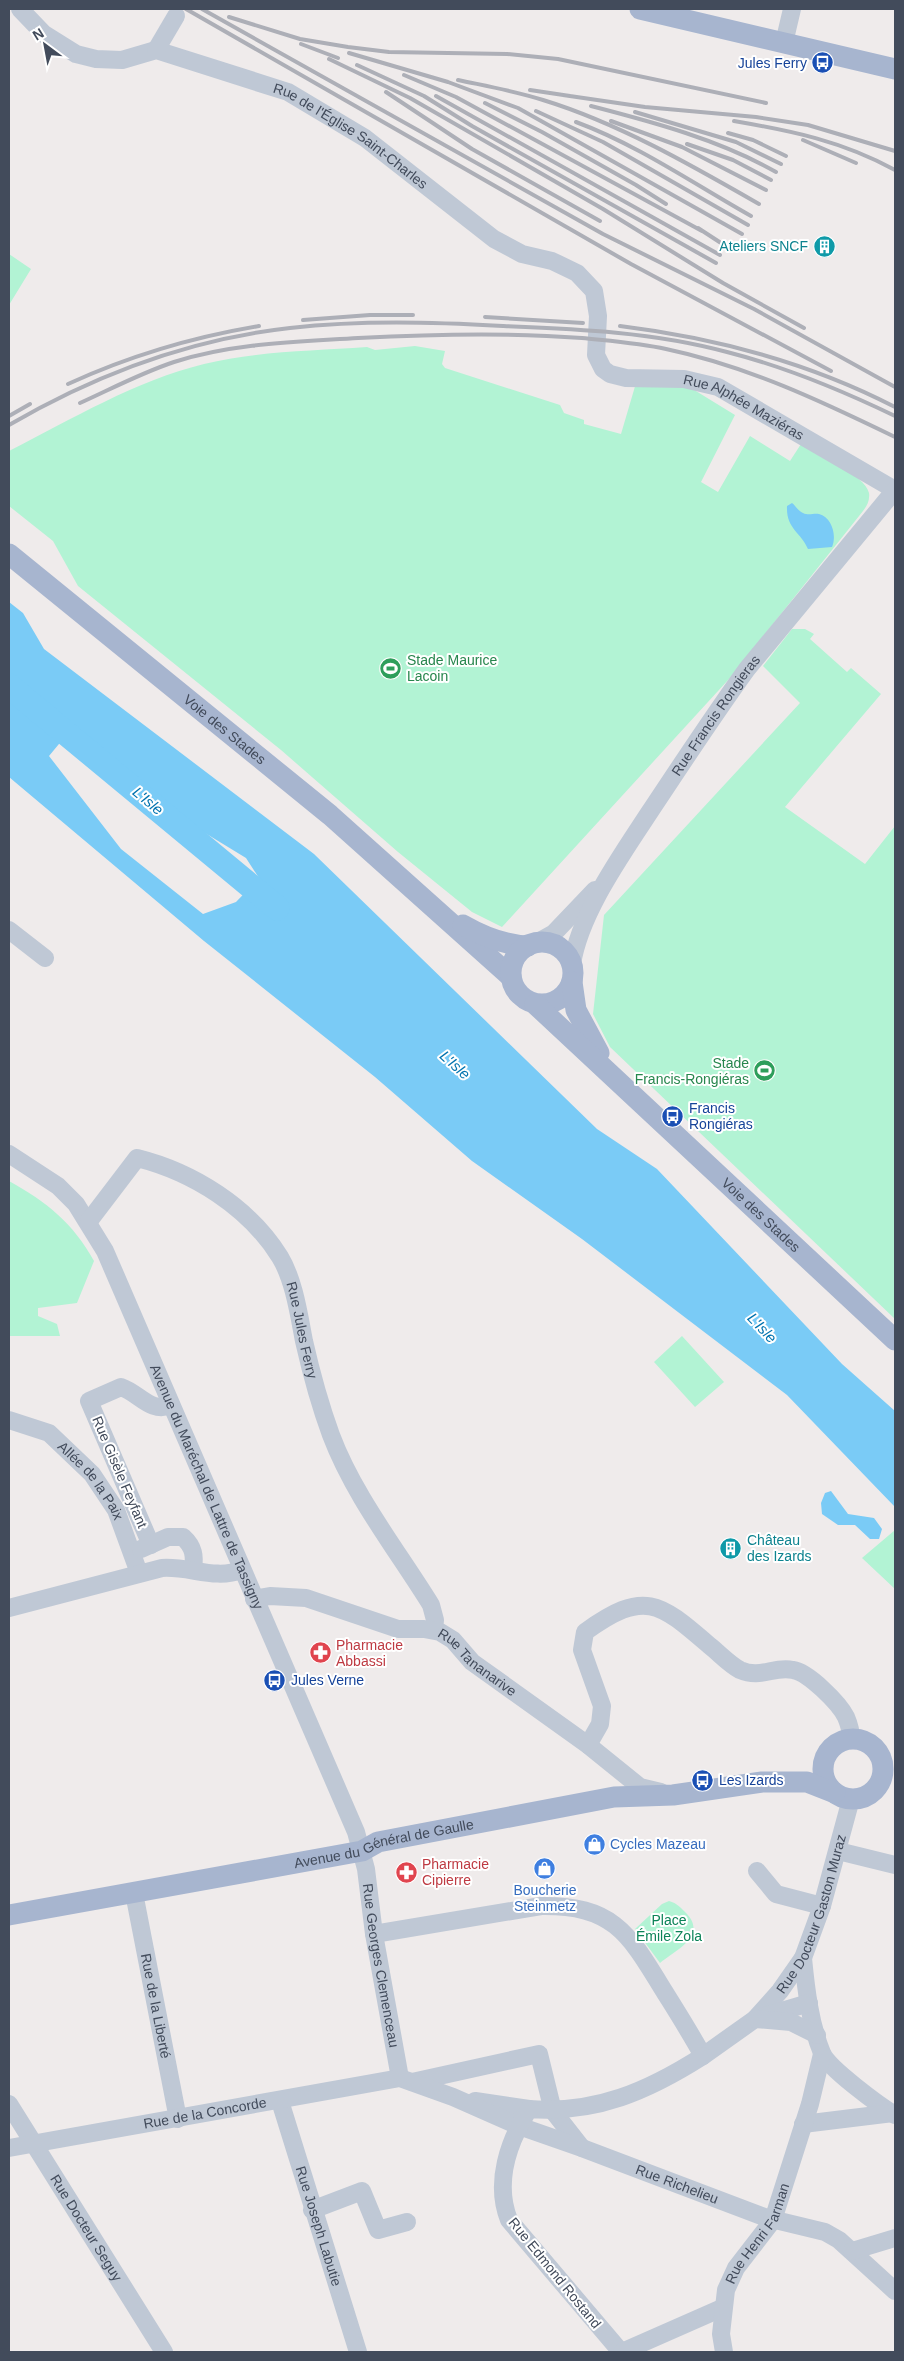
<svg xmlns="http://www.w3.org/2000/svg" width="904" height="2361" viewBox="0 0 904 2361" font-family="Helvetica,sans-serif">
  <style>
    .green { fill: #b2f3d4 }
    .water { fill: #7acbf6; fill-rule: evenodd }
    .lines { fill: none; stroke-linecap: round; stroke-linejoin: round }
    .river { stroke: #7acbf6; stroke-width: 25 }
    .minor { stroke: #bfc8d5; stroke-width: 18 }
    .major { stroke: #a7b5cf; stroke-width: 21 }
    .rail { stroke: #adafb7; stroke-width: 4 }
    .labels { text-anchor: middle; stroke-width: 4; stroke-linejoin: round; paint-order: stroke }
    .transit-label { font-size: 14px; fill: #164399; stroke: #fff; text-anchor: start }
    .street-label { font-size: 14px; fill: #424b5b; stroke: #fff }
    .culture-label { font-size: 14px; fill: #0d838f; stroke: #fff; text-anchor: end }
    .leisure-label { font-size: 14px; fill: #27864d; stroke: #fff; text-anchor: start }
    .health-label { font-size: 14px; fill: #be3a42; stroke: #fff; text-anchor: start }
    .shop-label { font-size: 14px; fill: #366cbe; stroke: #fff; text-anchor: start }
    .park-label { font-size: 14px; fill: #0c8358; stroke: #fff }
    .water-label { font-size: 15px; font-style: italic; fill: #0073af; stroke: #fff }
  </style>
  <rect width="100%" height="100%" fill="#efebeb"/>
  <path class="green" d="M9 254 31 269 9 305Z
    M415 346 445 351 442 364 445 368 560 405 564 413 584 420V424L621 434 636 383 691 388 735 415 701 482 718 492 750 436 790 461 801 444C817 453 865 475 869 493 870 500 867 506 863 511L729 679 502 927 472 912 398 852 281 750 78 586 53 541 9 506V451C72 419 135 381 204 364 257 351 313 351 367 347L375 350Z
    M792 629H805L814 634 810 639 847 672 851 668 881 694 785 807 865 864 895 826V1319L610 1047 593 1014 604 915 800 703 763 666Z
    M9 1181C47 1202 73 1223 94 1261L77 1303 38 1308V1316L57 1324 60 1336H9Z
    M682 1336 724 1382 695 1407 654 1362Z
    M895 1530V1589L862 1558Z
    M669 1901C677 1903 681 1908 687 1914 707 1936 676 1950 660 1963L635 1929 662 1904Z"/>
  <path class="water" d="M792 503C796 506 798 511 803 513 809 516 813 513 819 514 832 517 837 536 832 547L808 549C801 532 786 529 787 506Z
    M9 602 23 613 44 649 314 854 597 1129 657 1169 842 1364 895 1411V1507L787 1395 582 1239 472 1161 375 1077 204 941 9 777ZM73 727 187 822 246 858 259 878 236 902 203 914 121 849 49 756Z
    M831 1491 848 1514 874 1518 882 1529 879 1539H870L855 1525H838L822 1514 821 1503 825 1493Z"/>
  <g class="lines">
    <path class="river" d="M9 686 277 908"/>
    <g class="minor">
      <path id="s1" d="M20 9 44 34 76 54 96 59 122 60 156 50 288 92 365 138 494 239 522 254 552 261 577 273 594 291 598 316 596 355 603 369 610 374 626 378 684 379 718 387 895 490"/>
      <path d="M784 43 792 9"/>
      <path d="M156 50 176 16"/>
      <path d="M9 930 45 958"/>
      <path d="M536 943 554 933 595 890"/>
      <path id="s2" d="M572 964C580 913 621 856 649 813 681 765 713 716 747 669L895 490"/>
      <path id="s3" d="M9 1154 58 1186 76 1204 105 1251 356 1832 366 1869 374 1934 400 2078"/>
      <path id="s4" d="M89 1221 137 1158C193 1172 249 1207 280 1257 294 1280 299 1315 304 1341 311 1372 320 1405 331 1435 354 1496 397 1550 431 1605L435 1620 434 1630"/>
      <path id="s5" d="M9 1420 49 1433 92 1474 116 1510 139 1573"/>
      <path d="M151 1545 89 1401 121 1387C139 1393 151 1414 171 1405"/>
      <path d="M141 1549 168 1537H183C194 1547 195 1556 193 1570"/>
      <path id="s6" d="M254 1599 270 1596 306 1598 398 1629H424L440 1632 453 1640 472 1662 588 1745 640 1787 661 1792"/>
      <path d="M9 1608 162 1568C190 1566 214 1580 242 1570"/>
      <path d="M588 1745 600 1724 602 1706 582 1650 585 1632C645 1589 659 1602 710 1646 720 1654 729 1664 740 1670 761 1679 773 1666 793 1670 808 1672 839 1703 846 1717 849 1724 851 1732 851 1739"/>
      <path d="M838 1851 895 1865"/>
      <path d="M757 1871 776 1894 822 1906"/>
      <path id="s7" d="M134 1893 178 2119"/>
      <path id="s8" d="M374 1934 541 1906C614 1905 629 1934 664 1991 677 2012 691 2034 703 2056L755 2019 780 1991 803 1958 822 1906 851 1799"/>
      <path d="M803 1958C806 1989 810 2024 822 2053 828 2068 880 2106 895 2115"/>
      <path d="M765 2016 809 2003"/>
      <path d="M755 2019 791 2022 817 2035"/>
      <path d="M412 2082 539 2054 553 2111 582 2148"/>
      <path id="s9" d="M280 2101 358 2352"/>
      <path d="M475 2101 529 2109"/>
      <path id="s10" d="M9 2104 164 2352"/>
      <path d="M803 2124 893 2113"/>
      <path id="s11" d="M9 2148 400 2078 453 2097 519 2126 582 2148 767 2218 825 2232 839 2240 895 2291"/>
      <path d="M312 2210 362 2191 378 2230 407 2222"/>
      <path d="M852 2251 895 2238"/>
      <path d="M621 2352 509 2220C494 2182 509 2141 529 2109 596 2114 648 2091 703 2056"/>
      <path d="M622 2352 722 2308"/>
      <path id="s12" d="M724 2352 721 2334 726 2290 736 2268 773 2220 810 2104 822 2054"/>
    </g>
    <g class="major">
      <path d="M640 9 895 69"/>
      <path id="s13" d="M9 554 330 815 511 977"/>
      <path d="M463 925C484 937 504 945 528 946"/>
      <circle cx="542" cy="973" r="31"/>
      <path d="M572 982 576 1010 599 1053"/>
      <path id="s14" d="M535 1004 895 1340"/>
      <circle cx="853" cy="1769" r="30"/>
      <path id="s15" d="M9 1915 362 1851 378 1842 614 1797 673 1795 762 1782H807L835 1793"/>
    </g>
    <path class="rail" d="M186 9 631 264 831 371
      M202 9 603 234 754 309 895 387
      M229 17 300 39 348 47 389 52 507 54 558 59 766 103
      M301 44 338 58
      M349 53 448 82 518 108 742 234
      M329 59 410 98 603 209 723 283 804 328
      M357 65 424 96 472 126 716 263
      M404 75 456 97 702 231
      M458 80C486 86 515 91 543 100 618 123 691 165 759 204
      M530 90 570 96
      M386 92 472 149 600 221
      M563 95 645 107 756 117 808 125 895 151
      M436 96 720 255
      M485 103 542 132 636 185 666 204
      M591 106C653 122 720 140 776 172
      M536 111 603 142 748 225
      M635 112 736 142 781 164
      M611 121 682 147 766 190
      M734 121C792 131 842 141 895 170
      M576 122C638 145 694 184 751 216
      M728 133 753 140 786 156
      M803 140 856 163
      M687 144 733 160 771 180
      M698 228 721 243
      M485 317 583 323
      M303 320 370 315H413
      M620 326C717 338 808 362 895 407
      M68 384C129 356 193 337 259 326
      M80 403C111 389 141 373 174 362 234 343 296 342 358 338 433 334 507 332 582 338 610 341 639 343 666 349 747 366 821 401 895 437
      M9 416 30 404
      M9 425C95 375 191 339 290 328 361 320 432 322 503 326 578 329 654 332 727 352 786 367 841 390 895 416"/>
  </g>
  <defs>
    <symbol id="bus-disc" viewBox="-11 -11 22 22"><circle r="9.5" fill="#1a4fb4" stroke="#fff"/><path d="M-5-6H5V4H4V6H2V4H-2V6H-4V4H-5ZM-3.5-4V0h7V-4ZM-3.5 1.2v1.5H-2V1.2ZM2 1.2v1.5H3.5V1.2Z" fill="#fff"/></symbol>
    <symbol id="building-disc" viewBox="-11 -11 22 22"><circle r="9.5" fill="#0f9aa8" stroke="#fff"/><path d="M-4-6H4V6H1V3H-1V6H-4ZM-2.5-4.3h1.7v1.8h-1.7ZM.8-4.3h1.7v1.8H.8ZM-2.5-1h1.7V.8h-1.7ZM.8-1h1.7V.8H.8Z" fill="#fff"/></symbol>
    <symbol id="stadium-disc" viewBox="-11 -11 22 22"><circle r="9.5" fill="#2e9e5b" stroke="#fff"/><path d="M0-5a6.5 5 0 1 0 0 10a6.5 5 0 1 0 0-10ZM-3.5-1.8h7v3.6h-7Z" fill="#fff"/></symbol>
    <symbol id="pharmacy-disc" viewBox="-11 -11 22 22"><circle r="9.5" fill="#e0444e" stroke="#fff"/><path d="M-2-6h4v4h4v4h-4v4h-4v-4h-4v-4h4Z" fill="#fff"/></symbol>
    <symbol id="shop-disc" viewBox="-11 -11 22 22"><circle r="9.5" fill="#3f7fe0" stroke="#fff"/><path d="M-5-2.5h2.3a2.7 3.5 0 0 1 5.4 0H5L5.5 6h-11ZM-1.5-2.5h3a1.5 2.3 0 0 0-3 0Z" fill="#fff"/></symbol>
  </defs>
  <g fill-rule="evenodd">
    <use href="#bus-disc" x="810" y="50" width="25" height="25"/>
    <use href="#building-disc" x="812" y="234" width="25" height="25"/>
    <use href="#stadium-disc" x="378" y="656" width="25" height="25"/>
    <use href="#stadium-disc" x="752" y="1058" width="25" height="25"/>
    <use href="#bus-disc" x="660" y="1104" width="25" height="25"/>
    <use href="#building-disc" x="718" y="1536" width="25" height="25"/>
    <use href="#pharmacy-disc" x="308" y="1640" width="25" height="25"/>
    <use href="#bus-disc" x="262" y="1668" width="25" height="25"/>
    <use href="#bus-disc" x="690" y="1768" width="25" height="25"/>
    <use href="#shop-disc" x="582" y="1832" width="25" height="25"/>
    <use href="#shop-disc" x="532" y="1856" width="25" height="25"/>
    <use href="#pharmacy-disc" x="394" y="1860" width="25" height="25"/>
  </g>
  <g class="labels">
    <g class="transit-label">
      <text x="807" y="68" text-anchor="end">Jules Ferry</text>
      <text x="689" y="1113">Francis<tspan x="689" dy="16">Rongiéras</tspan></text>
      <text x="291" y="1685">Jules Verne</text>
      <text x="719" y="1785">Les Izards</text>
    </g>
    <g class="street-label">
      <text dy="5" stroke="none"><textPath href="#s1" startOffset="369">Rue de l'Église Saint-Charles</textPath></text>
      <text dy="5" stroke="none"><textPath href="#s1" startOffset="891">Rue Alphée Maziéras</textPath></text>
      <text dy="5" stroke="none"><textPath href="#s2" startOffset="289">Rue Francis Rongieras</textPath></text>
      <text dy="5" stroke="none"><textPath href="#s13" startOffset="278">Voie des Stades</textPath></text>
      <text dy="5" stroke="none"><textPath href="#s14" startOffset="309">Voie des Stades</textPath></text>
      <text dy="5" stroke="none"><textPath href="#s4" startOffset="334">Rue Jules Ferry</textPath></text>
      <text transform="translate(120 1472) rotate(67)" y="5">Rue Gisèle Feyfant</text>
      <text dy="5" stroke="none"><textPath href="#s5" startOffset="106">Allée de la Paix</textPath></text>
      <text dy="5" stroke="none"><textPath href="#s3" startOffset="396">Avenue du Maréchal de Lattre de Tassigny</textPath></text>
      <text dy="5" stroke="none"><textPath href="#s6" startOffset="240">Rue Tananarive</textPath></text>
      <text dy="5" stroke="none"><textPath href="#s15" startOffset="382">Avenue du Général de Gaulle</textPath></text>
      <text dy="5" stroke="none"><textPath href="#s8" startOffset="591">Rue Docteur Gaston Muraz</textPath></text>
      <text dy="5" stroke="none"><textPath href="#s3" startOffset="908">Rue Georges Clemenceau</textPath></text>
      <text dy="5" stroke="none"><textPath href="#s7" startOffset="115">Rue de la Liberté</textPath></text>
      <text dy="5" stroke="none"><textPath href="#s11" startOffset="199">Rue de la Concorde</textPath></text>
      <text dy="5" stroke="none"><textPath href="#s11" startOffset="694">Rue Richelieu</textPath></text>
      <text dy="5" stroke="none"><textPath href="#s9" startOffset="131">Rue Joseph Labutie</textPath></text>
      <text dy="5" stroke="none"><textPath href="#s10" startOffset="146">Rue Docteur Seguy</textPath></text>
      <text dy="5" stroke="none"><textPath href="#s12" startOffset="128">Rue Henri Farman</textPath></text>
      <text transform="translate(555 2273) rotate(51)" y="5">Rue Edmond Rostand</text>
    </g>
    <g class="culture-label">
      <text x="808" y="251">Ateliers SNCF</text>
      <text x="747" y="1545" text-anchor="start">Château<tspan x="747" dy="16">des Izards</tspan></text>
    </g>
    <g class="leisure-label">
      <text x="407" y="665">Stade Maurice<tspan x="407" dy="16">Lacoin</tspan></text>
      <text x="749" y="1068" text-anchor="end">Stade<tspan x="749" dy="16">Francis-Rongiéras</tspan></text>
    </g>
    <g class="health-label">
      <text x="336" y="1650">Pharmacie<tspan x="336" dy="16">Abbassi</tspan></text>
      <text x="422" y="1869">Pharmacie<tspan x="422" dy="16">Cipierre</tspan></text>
    </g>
    <g class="shop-label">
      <text x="610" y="1849">Cycles Mazeau</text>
      <text x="545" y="1895" text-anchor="middle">Boucherie<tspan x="545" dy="16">Steinmetz</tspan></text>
    </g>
    <g class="park-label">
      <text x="669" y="1925">Place<tspan x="669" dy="16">Émile Zola</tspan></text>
    </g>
    <g class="water-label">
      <text transform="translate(148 801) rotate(40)" y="5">L'Isle</text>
      <text transform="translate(455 1065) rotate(42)" y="5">L'Isle</text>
      <text transform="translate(762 1328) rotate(46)" y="5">L'Isle</text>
    </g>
  </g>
  <rect width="904" height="2361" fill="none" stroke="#424b5b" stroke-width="20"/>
  <g transform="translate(45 45) rotate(328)" stroke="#ffffff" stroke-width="4" paint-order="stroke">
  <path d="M0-4L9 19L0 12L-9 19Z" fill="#424b5b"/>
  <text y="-8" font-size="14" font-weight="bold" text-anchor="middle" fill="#424b5b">N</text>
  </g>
</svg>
